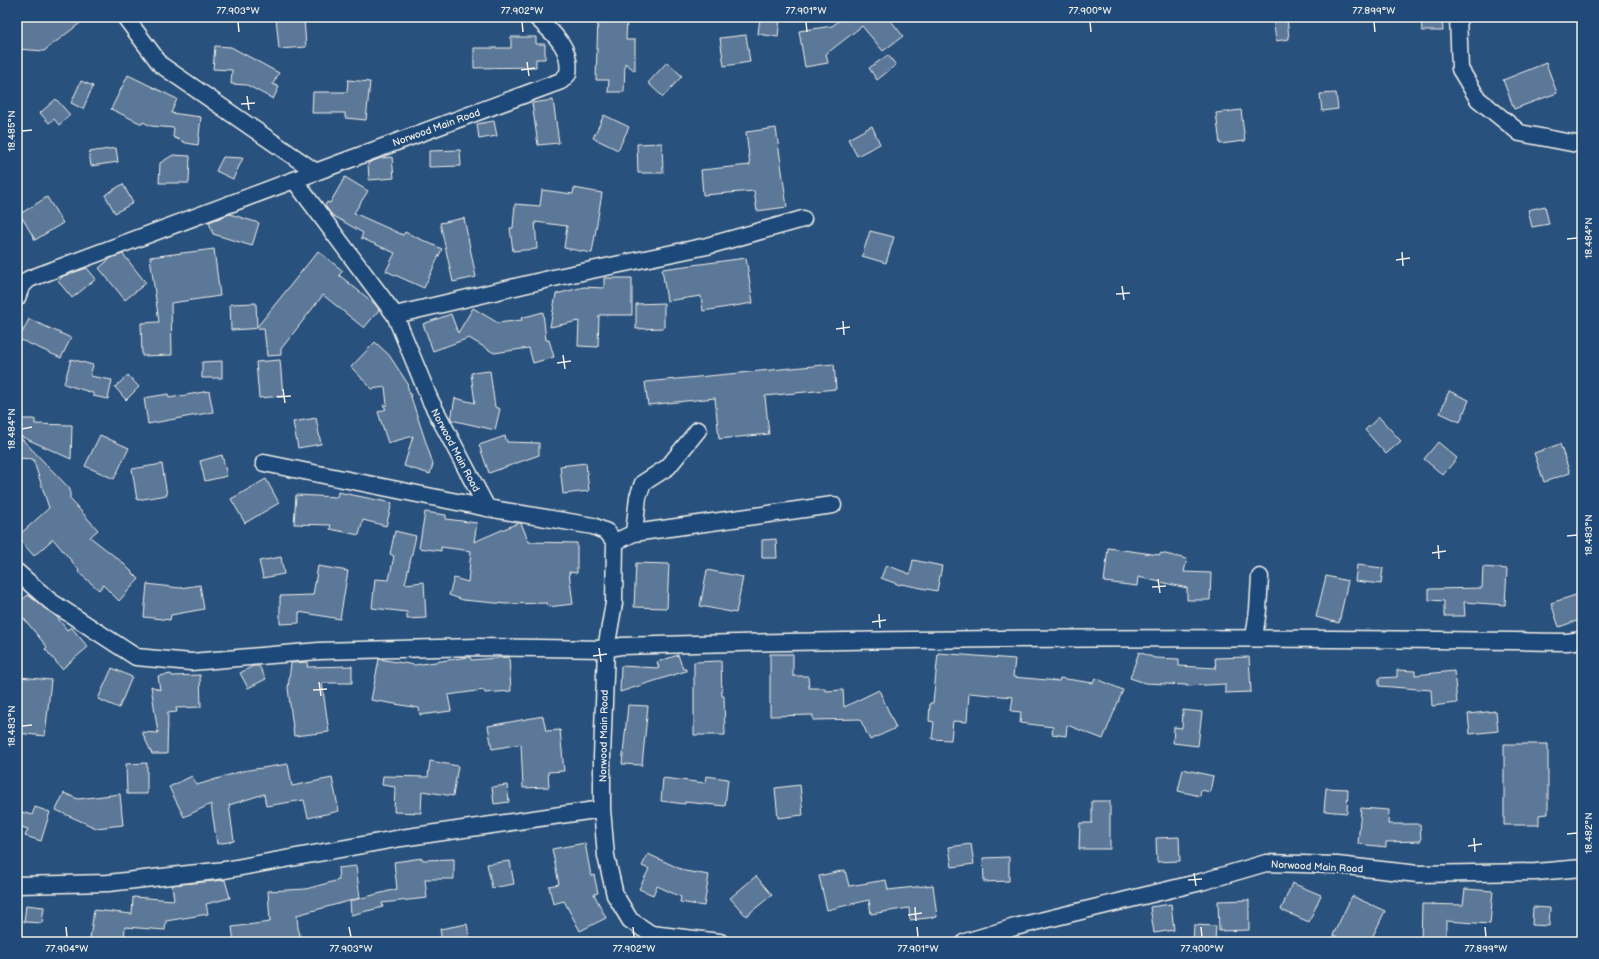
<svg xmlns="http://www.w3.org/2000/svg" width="1599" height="959" viewBox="0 0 1599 959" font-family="'Balsamiq Sans',sans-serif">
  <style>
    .building { fill: #5b7899; stroke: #f4f1e8 }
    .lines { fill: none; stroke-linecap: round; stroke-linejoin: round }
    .street-casing { stroke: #f4f1e8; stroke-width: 19 }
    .street { stroke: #1f4a7a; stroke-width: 16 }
    .ticks { fill: none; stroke: #f4f1e8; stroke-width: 1.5 }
    .labels { text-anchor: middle; stroke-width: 4; stroke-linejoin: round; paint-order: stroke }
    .street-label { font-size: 10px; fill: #f4f1e8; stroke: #1f4a7a }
    .neatline { fill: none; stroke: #f4f1e8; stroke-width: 1.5 }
    .ticks-label { font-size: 10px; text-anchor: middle; fill: #f4f1e8 }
  </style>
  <rect width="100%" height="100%" fill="#28517e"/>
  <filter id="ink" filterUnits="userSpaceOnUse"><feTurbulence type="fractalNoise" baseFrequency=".025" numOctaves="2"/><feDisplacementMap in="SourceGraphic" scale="8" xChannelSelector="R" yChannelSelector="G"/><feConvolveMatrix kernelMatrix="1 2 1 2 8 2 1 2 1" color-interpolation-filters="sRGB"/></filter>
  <g filter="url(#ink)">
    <path class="building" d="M18 17H88L44 51 17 49Z
      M276 17H304L306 47 279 49Z
      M598 17H627L626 40H635V71L625 63 624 92H608L609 80H596Z
      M760 17H780L778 37 758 34Z
      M844 17H888L903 36 883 51 862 26 826 54 828 63 805 67 799 31 832 26Z
      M1273 17H1287L1289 39 1276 41Z
      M1421 17H1442L1443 31H1422Z
      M746 35 750 62 724 66 720 38Z
      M511 37H536V44H545V59H536V67L474 68V48H511Z
      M215 46 231 47 279 73 273 84 279 87 273 99 247 85 231 84 232 70 213 69Z
      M888 55 896 65 877 80 869 68Z
      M667 62 682 76 663 97 648 83Z
      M1546 63 1557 93 1514 109 1503 80Z
      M128 75 177 99 171 113 201 117 198 145 186 143 173 137 174 128 151 126 143 122 142 124 111 109Z
      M348 80 370 82 366 120 345 118V113H312L313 92H347Z
      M81 81 93 86 83 109 71 103Z
      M1336 93 1338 109 1322 111 1320 94Z
      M56 99 70 115 59 125 54 119 49 123 40 113Z
      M553 100 559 143 538 145 532 103Z
      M1241 110 1245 141 1220 144 1216 113Z
      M604 115 629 127 618 150 593 138Z
      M494 121 497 136 479 139 477 124Z
      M872 126 880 144 857 156 848 139Z
      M776 128 787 207 757 211 754 191 703 195 701 170 750 165 746 132Z
      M662 143 663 173H638L637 144Z
      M116 148 118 162 91 166 89 152Z
      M460 150 461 166 429 167V151Z
      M173 155 190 156 189 183H159L160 163Z
      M223 157 243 158 233 179 216 171Z
      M392 157 394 178 369 180 368 163 381 158Z
      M345 177 368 191 354 213 403 235 405 232 442 249 424 288 386 271 395 253 361 238 363 233 332 215 325 206 327 202 330 203Z
      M123 184 133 203 115 213 105 195Z
      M574 188 602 193 592 253 564 248 567 226 535 222 537 249 513 251 510 228H513L515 204 540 206 542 190 573 194Z
      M47 197 63 223 35 240 20 214Z
      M1545 206 1549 224 1532 227 1528 210Z
      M230 214 259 223 252 246 213 234 209 222Z
      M464 218 476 277 453 282 440 223Z
      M870 231 894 237 886 263 862 256Z
      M214 249 220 296 171 303 172 355 142 356 141 323 159 322 150 257Z
      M318 251 343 271 339 275 375 304 379 310 364 328 323 295 281 349V355L267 356 264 328 231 330 230 304 256 303 257 327Z
      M123 254 146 283 125 300 99 268 111 258Z
      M746 258 753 303 703 311 701 296 667 301 662 269Z
      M87 268 96 279 72 298 58 281 63 276Z
      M604 278H632V315H599L598 347 578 346 579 321 550 327 556 294 584 287 604 288Z
      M664 303V328L636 329V304Z
      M473 308 498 323 522 320 521 318 543 312 546 340H549L554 357 533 363 529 348 494 353 469 338 433 351 423 324 451 314 458 333Z
      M29 319 71 338 61 358 19 339Z
      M375 342 389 355 408 384 407 385 433 464 430 474 404 466 413 436 388 443 378 412 386 409 383 405H387L385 387 372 389 351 367Z
      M71 359 93 365 90 376 112 380 108 399 93 396V393L64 384Z
      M280 360 283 396 259 398 256 362Z
      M222 361V378H202V362Z
      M834 364 836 389 765 396 769 434 719 439 715 398 648 405 645 382Z
      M490 371 495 407 500 409 495 430 451 420 455 398 475 403 471 373Z
      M128 375 139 387 126 400 115 387Z
      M209 391 213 412 148 424 144 398 168 394 169 398Z
      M1449 391 1469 400 1460 422 1440 413Z
      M1379 417 1401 441 1386 454 1365 430Z
      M316 418 321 444 298 448 293 422Z
      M17 419H35V424L72 425 71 459 18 435 70 489V499L98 530 90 537 122 562 139 579 119 601 103 585 99 590 78 572 79 570 53 539 34 556 17 537 49 508 33 459 17 458Z
      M100 435 129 448 114 479 85 466Z
      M505 436 507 442 539 443V455L489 473 479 445Z
      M1438 442 1457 458 1443 475 1424 459Z
      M1560 444 1570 473 1544 482 1534 453Z
      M222 455 227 476 205 481 200 461Z
      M586 463 589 491 563 494 560 466Z
      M162 464 167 495 137 500 132 469Z
      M266 479 279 503 245 523 231 499Z
      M338 492 392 503 386 526 363 520 359 535 330 529 331 525 294 524 296 495 337 497Z
      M425 512 446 515V519L477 523 474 542 518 523H521L529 542 577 543V573L569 572 573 604 548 607 547 603 506 604 463 600 449 595 454 578 468 582 471 551 441 547V551L419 548Z
      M395 531 416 536 405 584 424 582 426 618 407 619V612L372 608 375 579 389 580 394 556 390 554Z
      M776 539 777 558H762V540Z
      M1108 548 1160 555 1161 553 1187 559 1184 572 1211 573 1210 600H1187V588L1138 577 1137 586 1104 582Z
      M281 557 284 574 263 578 259 561Z
      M913 560 942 566 937 591 901 584 900 585 881 578 886 565 910 574Z
      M636 563 669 564 667 608 634 607Z
      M1357 565 1383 568 1381 584 1355 581Z
      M318 566 348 571 340 619 299 612V623L280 624V596L313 595Z
      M1483 567 1507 569 1505 605 1464 602 1465 616H1444V601L1429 600V589L1482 588Z
      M707 570 743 577 736 613 700 606Z
      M1326 576 1348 581 1339 623 1316 617Z
      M147 584 180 588 200 585 204 609 171 615 170 620 144 617Z
      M1582 593V619L1559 627 1551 603Z
      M28 595 57 617 67 630 71 627 88 647 62 669 45 649 47 647 17 610V604Z
      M1139 652 1155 658 1179 659V666L1216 668 1215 658 1249 657 1251 692 1225 693V684L1186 686V685L1145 683 1130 678Z
      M938 653 1015 659 1013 677 1059 681 1060 678 1093 683 1095 678 1123 690 1103 739 1067 725 1066 736 1052 734 1053 727 1020 723 1021 712 1011 711 1013 697 969 693 967 722 953 721 951 740 932 739 934 722 929 721 930 703H933Z
      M770 654H793V676H808L809 688H825V691L843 690 844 707 879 690 896 728 870 740 860 719 813 720V715L770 716Z
      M678 655 683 669H686V671L620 692 621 666 659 668 657 662Z
      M468 657H470L471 660 509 657 511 691 485 693 484 690 448 695 451 711 420 715 419 708 371 700 379 659 415 665Z
      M721 661 722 696H724L725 735H694V662Z
      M308 662 307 667 352 666V683H322L329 732 294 736 288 688 291 663Z
      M253 666H259L266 679 248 688 240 673Z
      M112 668 132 677 119 708 98 699Z
      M1397 670 1415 671V675L1454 671 1457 703 1432 706 1431 690 1379 686V678L1397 677Z
      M171 674 172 676 200 675 201 707 176 708 177 712 168 713 167 754H152L142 732 158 733 151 686 160 690 158 676Z
      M20 677 51 680 45 736 17 733V699Z
      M628 705 648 706 642 765 622 764Z
      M1183 710 1202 712 1198 746 1173 743 1174 727 1182 728Z
      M1496 711 1498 731 1470 734 1468 714Z
      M543 716 546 731 560 730 564 771 548 772 549 787 523 788 521 744 492 749 488 726Z
      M1504 744H1548V814L1539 815V825H1504Z
      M430 761 458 766 453 796 422 791 421 813 394 812 395 787 382 785 383 776 428 777Z
      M147 763V794H127L126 764Z
      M288 764 292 786 332 778 339 811 308 818 304 800 266 806 264 794 229 805 234 841 217 844 211 804 184 817 169 787 192 776 197 785 242 771Z
      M1183 769 1213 776 1210 792 1201 790 1200 796 1178 791Z
      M706 776 728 779 725 806 685 802V804L661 801 663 778 705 783Z
      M507 785 509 802 494 804 492 787Z
      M800 785 803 815 778 818 775 788Z
      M1326 788 1348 789 1347 813 1324 811Z
      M64 793 78 799 120 794 123 825 96 828 56 810Z
      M1092 801H1110V849H1079L1080 823H1092Z
      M35 807 50 812 41 841 25 836 28 829 18 826 22 812 32 815Z
      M1361 808 1389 810 1388 824H1420L1421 841 1386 842V847L1358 844Z
      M1179 837 1180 861 1157 862 1156 838Z
      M585 843 591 876 594 875 598 893 594 894 606 918 580 931 564 901 553 904 549 886 559 884 552 849Z
      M971 844 974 864 952 867 949 847Z
      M648 854 685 871 709 875 704 906 680 902 681 897 657 886 653 895 639 889 649 869 642 866Z
      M1009 857V881L984 882 983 858Z
      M422 858 423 860 454 859V879H425L427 898 382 903 383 907 351 915 350 901 397 889 394 862Z
      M510 861 514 884 492 888 487 864Z
      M356 866 360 898 297 915 298 928 302 942H234L232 927 270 922 268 891 306 889 339 880 338 868Z
      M845 870 849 886 886 880 888 890 933 885 937 917 910 920 909 908 871 914 869 900 827 910 819 876Z
      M756 876 772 895 746 916 730 898Z
      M225 880 230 898 206 904 208 914 166 921 165 930 125 927 124 942 90 939 94 910 132 914 133 897 174 900 172 885Z
      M1292 883 1321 895 1309 922 1281 910Z
      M1465 889 1493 891 1490 924 1446 921V942H1421L1422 904 1463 905Z
      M1352 896 1385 911 1370 942H1348L1333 935Z
      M1249 900V930L1219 931 1218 901Z
      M1171 904 1174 930 1154 933 1150 907Z
      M26 905 44 907 42 923 24 922Z
      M1533 907 1550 908 1549 926 1532 925Z
      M467 924 470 942H442L440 929Z
      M1194 925 1216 926 1215 942H1193Z"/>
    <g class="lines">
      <defs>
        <path id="street" d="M125 17 161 65 316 172
          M536 17C554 34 572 48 568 74L561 81 294 180 395 315 430 400 487 508 593 526 607 532 615 542 614 603 606 649 602 757V809L606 856 615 895 630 920 651 934 720 942
          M1458 17 1460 69 1478 99 1520 133 1582 145
          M17 298 21 287 29 279 294 180
          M395 315 558 277 707 246 803 219
          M264 463 487 508
          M634 533 638 497 643 483 668 467 698 430
          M615 542 634 533 833 505
          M17 572 50 601 136 657 191 662 319 651 477 647 606 649 621 646C936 637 1252 636 1567 642L1582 640
          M1254 638 1258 610 1260 577
          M17 885 108 883 225 870 401 838 602 809
          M965 942 1015 927 1201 882 1266 863 1337 865 1418 874 1536 872 1582 868"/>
      </defs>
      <use href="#street" class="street-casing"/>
      <use href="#street" class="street"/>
    </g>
  </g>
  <path class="ticks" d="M238 22 239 32M522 22 523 32M806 22 807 32M1090 22 1091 32M1374 22 1375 32M527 62 529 76M521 70 535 68M247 96 249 110M241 104 255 103M22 131 32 130M1567 239 1577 238M1402 252 1403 266M1396 260 1410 258M1122 286 1124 300M1116 294 1130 293M843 321 844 335M836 329 850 327M563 355 565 369M557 363 571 361M283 389 285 403M277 397 291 396M22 429 32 427M1567 536 1577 535M1438 545 1439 559M1432 553 1446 551M1158 579 1160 593M1152 587 1166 586M879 614 880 628M872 622 886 620M599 648 601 662M593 656 607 654M319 682 321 696M313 690 327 689M22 726 32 725M1567 834 1577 833M1474 838 1475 852M1468 846 1482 844M1194 873 1196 886M1188 880 1202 879M915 907 916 921M908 915 922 913M66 927 67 937M349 927 351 937M633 927 634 937M917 927 918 937M1201 927 1202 937M1485 927 1486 937"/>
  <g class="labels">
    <g class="street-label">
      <text transform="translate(436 127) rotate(-20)" y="4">Norwood Main Road</text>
      <text transform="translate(456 450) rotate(62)" y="4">Norwood Main Road</text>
      <text transform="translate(603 736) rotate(-89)" y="4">Norwood Main Road</text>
      <text transform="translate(1317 866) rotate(3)" y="4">Norwood Main Road</text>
    </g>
  </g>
  <rect width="1599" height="959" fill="none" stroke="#1f4a7a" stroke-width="44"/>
  <rect x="22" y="22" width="1555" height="915" class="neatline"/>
  <g class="ticks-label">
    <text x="238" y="14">77.903°W</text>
    <text x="522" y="14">77.902°W</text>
    <text x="806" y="14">77.901°W</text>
    <text x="1090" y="14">77.900°W</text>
    <text x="1374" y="14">77.899°W</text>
    <text transform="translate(11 131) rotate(-90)" y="4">18.485°N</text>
    <text transform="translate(1588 238) rotate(-90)" y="4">18.484°N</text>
    <text transform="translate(11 429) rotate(-90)" y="4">18.484°N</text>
    <text transform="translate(1588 535) rotate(-90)" y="4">18.483°N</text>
    <text transform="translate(11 726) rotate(-90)" y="4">18.483°N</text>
    <text transform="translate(1588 833) rotate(-90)" y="4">18.482°N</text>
    <text x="67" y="952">77.904°W</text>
    <text x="351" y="952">77.903°W</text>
    <text x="634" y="952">77.902°W</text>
    <text x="918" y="952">77.901°W</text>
    <text x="1202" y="952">77.900°W</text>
    <text x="1486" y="952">77.899°W</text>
  </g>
</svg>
